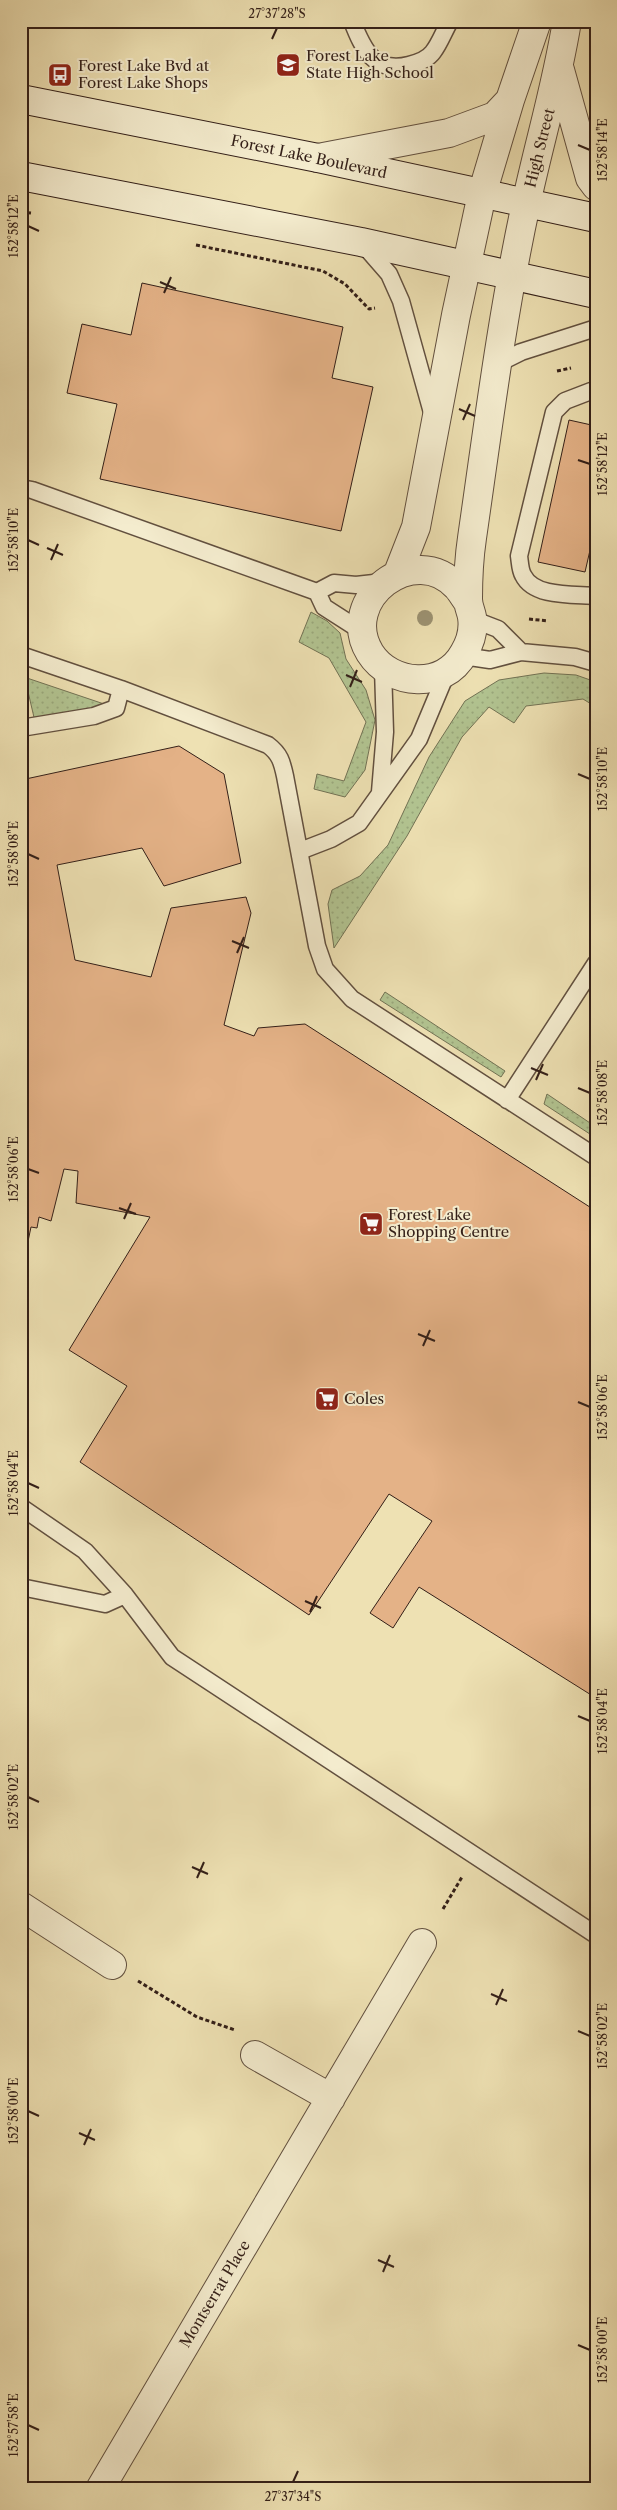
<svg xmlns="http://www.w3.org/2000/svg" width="617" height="2510" viewBox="0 0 617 2510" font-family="'Libre Caslon Text',serif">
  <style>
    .grass { fill: url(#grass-dots); stroke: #727254 }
    .building { fill: #e4b287; stroke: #331f18 }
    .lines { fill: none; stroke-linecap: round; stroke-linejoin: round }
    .service-casing { stroke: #62503f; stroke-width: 19 }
    .minor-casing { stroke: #62503f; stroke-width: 30 }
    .secondary-casing { stroke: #331f18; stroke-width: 30 }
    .path { stroke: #331f18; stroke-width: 3; stroke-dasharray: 4 2.5; stroke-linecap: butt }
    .service { stroke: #f4ecce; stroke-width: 16 }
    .minor { stroke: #f4ecce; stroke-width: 28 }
    .secondary { stroke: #f4ecce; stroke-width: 28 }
    .tree { fill: #9c9272 }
    .ticks { fill: none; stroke: #331f18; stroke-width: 2 }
    .labels { text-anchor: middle; stroke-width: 4; stroke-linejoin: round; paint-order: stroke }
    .poi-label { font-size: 15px; fill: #331f18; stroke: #f4ecce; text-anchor: start }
    .street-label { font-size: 15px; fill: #331f18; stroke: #f4ecce }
    .neatline { fill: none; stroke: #331f18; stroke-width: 2 }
    .ticks-label { font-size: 12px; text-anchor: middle; fill: #331f18 }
  </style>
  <defs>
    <pattern id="grass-dots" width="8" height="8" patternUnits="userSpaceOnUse" patternTransform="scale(1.25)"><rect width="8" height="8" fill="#b2c491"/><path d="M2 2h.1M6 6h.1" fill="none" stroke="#9aa87c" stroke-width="1.8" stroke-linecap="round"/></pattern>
  </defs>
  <rect width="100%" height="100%" fill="#eee1b3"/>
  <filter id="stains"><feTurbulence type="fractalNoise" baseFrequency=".004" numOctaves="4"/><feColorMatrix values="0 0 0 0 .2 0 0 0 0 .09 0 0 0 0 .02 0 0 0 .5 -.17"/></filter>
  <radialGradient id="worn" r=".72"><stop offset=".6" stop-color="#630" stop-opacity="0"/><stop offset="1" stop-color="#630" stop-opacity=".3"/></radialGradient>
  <path class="grass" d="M311 612 327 621 340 633 346 659 366 690 375 720 365 770 345 797 314 789 317 774 344 781 366 722 329 658 299 642Z
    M544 673 576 675 596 682V707L583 699 526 706 514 723 489 707 462 737 407 836 334 948 328 904 332 890 360 876 388 845 429 757 465 701 499 680Z
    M21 676 116 708 36 726 26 683H21Z
    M385 992 505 1071 501 1077 380 1000Z
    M547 1094 596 1127V1138L544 1104Z"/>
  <path class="building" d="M142 283 343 327 332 378 373 387 341 531 100 479 117 404 67 393 82 324 131 335Z
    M569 420 596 426V524L585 572 538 562Z
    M179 746 224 774 241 863 164 886 142 848 57 865 75 960 151 977 171 908 246 897 251 913 224 1025 254 1036 258 1028 305 1024 596 1211V1698L419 1587 393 1628 370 1613 432 1521 389 1494 309 1615 80 1462 127 1386 69 1350 150 1217 76 1203 78 1171 64 1169 51 1221 39 1217 37 1228 31 1227 21 1275V780Z"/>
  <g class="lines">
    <defs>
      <path id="service" d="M352 21C363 49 374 74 409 65 417 63 428 59 433 52 440 43 444 31 450 21
        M362 243 389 274 401 301 433 416
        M497 364 521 352 596 328
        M596 393 591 391 565 401 554 412 519 556C520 562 520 570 523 575 534 598 574 594 596 596
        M21 488 32 490 317 592 334 583 356 585 383 582
        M317 592 324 607 363 632
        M472 619 498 629 521 652
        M21 655 121 689 268 745C280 754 282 762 285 776L317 946 325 969 352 999 596 1157
        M463 656 490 660 521 652 575 657 596 663
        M21 728 94 716 116 708 121 689
        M380 792 385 732 383 668
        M300 851 331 839 359 823 419 739 447 672
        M507 1100 596 963
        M21 1507 85 1551 125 1595 172 1657 596 1935
        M21 1587 105 1604 125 1595"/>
      <path id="minor" d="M560 70 590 178 596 186
        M318 158 449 133 495 116 510 100
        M398 573 416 527 456 315 482 194 510 100 537 21
        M468 602C464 597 461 591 457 587 415 540 337 599 370 653 391 686 444 690 464 653 470 643 474 630 472 617 471 611 468 606 468 599 468 579 469 558 472 538 488 427 502 315 526 204 539 143 557 84 567 21
        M21 1906 112 1965
        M255 2055 331 2098
        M100 2489 422 1943"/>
      <path id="secondary" d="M21 99 318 158 596 218
        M21 176 361 242 596 294"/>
    </defs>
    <use href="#service" class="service-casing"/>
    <use href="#minor" class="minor-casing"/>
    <use href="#secondary" class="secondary-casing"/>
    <path class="path" d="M21 212 31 213
      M196 245 323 271 345 284 369 309 375 308
      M557 371 571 368
      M529 619 548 621
      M443 1909 462 1877
      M138 1981 197 2017 235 2030"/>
    <use href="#service" class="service"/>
    <use href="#minor" class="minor"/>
    <use href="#secondary" class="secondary"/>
  </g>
  <circle class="tree" cx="425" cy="618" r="8"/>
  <path class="ticks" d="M272 39 277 28M578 145 590 150M28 226 39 231M160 282 176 289M164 293 171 277M459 409 475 416M463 420 470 404M578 460 590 464M28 540 39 545M47 548 63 555M51 560 58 544M346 675 362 682M350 687 357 670M578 774 590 779M28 854 39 859M232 941 249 948M237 953 244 937M531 1068 548 1075M536 1080 543 1064M578 1088 590 1093M28 1169 39 1173M119 1208 136 1214M124 1219 131 1203M418 1334 435 1341M423 1346 430 1330M578 1402 590 1407M28 1483 39 1488M305 1601 321 1608M310 1612 317 1596M578 1716 590 1721M28 1797 39 1802M192 1867 208 1874M197 1878 204 1862M491 1994 507 2001M496 2005 503 1989M578 2031 590 2036M28 2111 39 2116M79 2133 95 2140M84 2145 91 2129M378 2260 394 2267M383 2272 390 2255M578 2345 590 2350M28 2425 39 2430M293 2482 298 2471"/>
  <defs>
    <symbol id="school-square" viewBox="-11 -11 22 22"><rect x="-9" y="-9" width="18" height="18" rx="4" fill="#8f2418" stroke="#f4ecce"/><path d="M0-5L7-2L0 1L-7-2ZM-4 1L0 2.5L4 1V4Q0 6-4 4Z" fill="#fff"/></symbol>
    <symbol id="bus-square" viewBox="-11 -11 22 22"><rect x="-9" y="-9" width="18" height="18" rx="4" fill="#8f2418" stroke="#f4ecce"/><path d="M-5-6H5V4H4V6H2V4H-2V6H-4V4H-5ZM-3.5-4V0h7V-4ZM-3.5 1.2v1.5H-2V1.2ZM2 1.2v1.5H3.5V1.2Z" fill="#fff"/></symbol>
    <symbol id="supermarket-square" viewBox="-11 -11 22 22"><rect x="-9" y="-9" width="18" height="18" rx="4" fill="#8f2418" stroke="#f4ecce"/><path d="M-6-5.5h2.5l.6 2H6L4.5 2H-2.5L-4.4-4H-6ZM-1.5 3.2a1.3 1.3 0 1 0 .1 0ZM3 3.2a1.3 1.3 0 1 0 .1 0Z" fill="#fff"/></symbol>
  </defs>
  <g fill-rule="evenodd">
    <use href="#school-square" x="274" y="51" width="28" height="28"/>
    <use href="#bus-square" x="46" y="61" width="28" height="28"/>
    <use href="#supermarket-square" x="357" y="1210" width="28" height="28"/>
    <use href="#supermarket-square" x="313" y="1385" width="28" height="28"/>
  </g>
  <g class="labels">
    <g class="poi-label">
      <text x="306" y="61">Forest Lake<tspan x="306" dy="17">State High School</tspan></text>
      <text x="78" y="71">Forest Lake Bvd at<tspan x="78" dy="17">Forest Lake Shops</tspan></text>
      <text x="388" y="1220">Forest Lake<tspan x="388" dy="17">Shopping Centre</tspan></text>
      <text x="344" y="1404">Coles</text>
    </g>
    <g class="street-label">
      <text transform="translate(540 148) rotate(-76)" y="5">High Street</text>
      <text transform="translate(309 157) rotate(12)" y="5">Forest Lake Boulevard</text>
      <text transform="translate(215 2294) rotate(-59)" y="5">Montserrat Place</text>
    </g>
  </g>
  <rect width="617" height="2510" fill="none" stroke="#eee1b3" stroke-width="55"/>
  <rect x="28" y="28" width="562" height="2454" class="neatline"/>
  <g class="ticks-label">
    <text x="277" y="18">27°37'28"S</text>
    <text transform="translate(603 150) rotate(-90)" y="4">152°58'14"E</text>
    <text transform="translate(14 226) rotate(-90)" y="4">152°58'12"E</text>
    <text transform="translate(603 464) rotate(-90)" y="4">152°58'12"E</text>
    <text transform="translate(14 540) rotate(-90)" y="4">152°58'10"E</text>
    <text transform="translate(603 779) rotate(-90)" y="4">152°58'10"E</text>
    <text transform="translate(14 854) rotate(-90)" y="4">152°58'08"E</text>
    <text transform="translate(603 1093) rotate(-90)" y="4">152°58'08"E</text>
    <text transform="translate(14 1169) rotate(-90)" y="4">152°58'06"E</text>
    <text transform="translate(603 1407) rotate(-90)" y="4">152°58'06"E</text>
    <text transform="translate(14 1483) rotate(-90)" y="4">152°58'04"E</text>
    <text transform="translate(603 1721) rotate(-90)" y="4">152°58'04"E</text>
    <text transform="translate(14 1797) rotate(-90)" y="4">152°58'02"E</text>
    <text transform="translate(603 2036) rotate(-90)" y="4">152°58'02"E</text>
    <text transform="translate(14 2111) rotate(-90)" y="4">152°58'00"E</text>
    <text transform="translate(603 2350) rotate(-90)" y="4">152°58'00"E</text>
    <text transform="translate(14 2425) rotate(-90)" y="4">152°57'58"E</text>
    <text x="293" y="2501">27°37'34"S</text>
  </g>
  <rect width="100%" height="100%" filter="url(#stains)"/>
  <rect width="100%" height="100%" fill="url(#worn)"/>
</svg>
